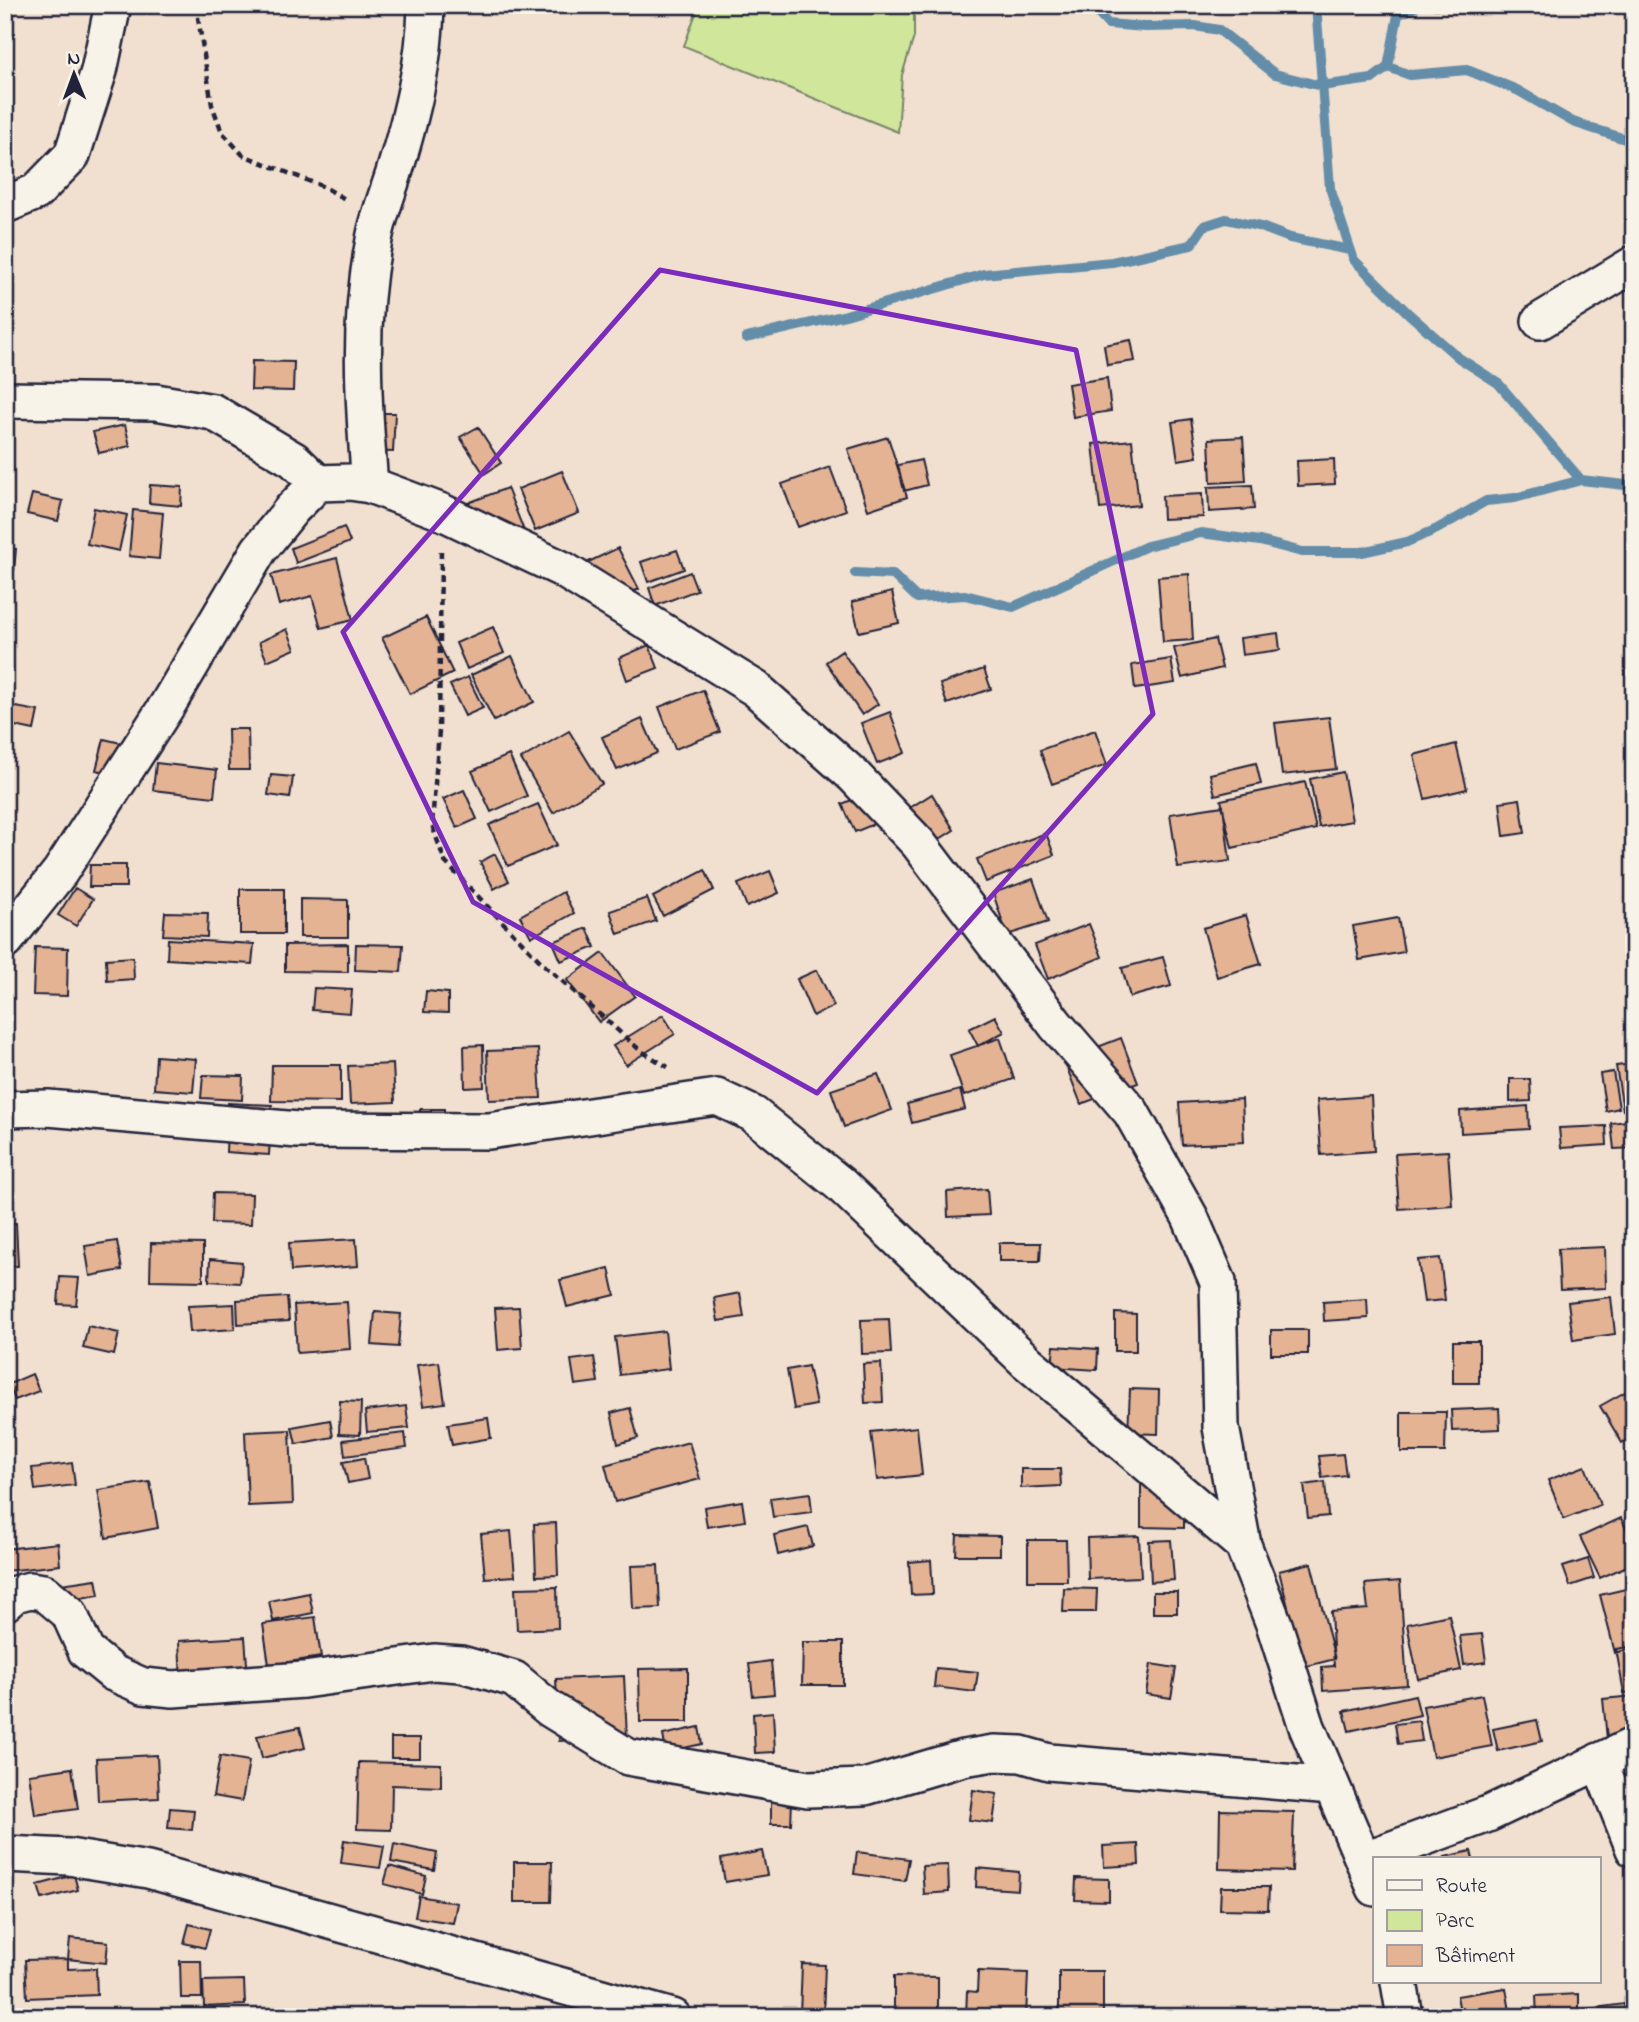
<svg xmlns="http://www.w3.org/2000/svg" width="1639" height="2022" viewBox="0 0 1639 2022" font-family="'Indie Flower',sans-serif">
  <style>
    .green { fill: #d0e69b; stroke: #79846b; stroke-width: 2 }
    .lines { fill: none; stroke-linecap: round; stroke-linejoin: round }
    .stream { stroke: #648da9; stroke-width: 10 }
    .building { fill: #e3b394; stroke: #22223b; stroke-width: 2 }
    .minor-casing { stroke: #22223b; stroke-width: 40 }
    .path { stroke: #22223b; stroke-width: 4.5; stroke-dasharray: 7 5; stroke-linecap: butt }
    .minor { stroke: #f7f3e8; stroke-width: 35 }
    .marked { fill: none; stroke: #7b2cbf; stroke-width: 5; stroke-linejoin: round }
  </style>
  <rect width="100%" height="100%" fill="#f1e0cf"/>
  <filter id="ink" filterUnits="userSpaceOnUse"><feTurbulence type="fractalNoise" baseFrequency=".0143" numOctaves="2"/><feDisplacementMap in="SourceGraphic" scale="14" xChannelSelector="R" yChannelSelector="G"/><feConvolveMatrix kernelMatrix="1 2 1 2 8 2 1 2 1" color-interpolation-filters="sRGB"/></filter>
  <g filter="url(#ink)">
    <path class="green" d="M699 5H914V37L902 75 898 132 684 46Z"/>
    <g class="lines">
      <path class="stream" d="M1090 5 1108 24 1145 27 1195 26 1219 30 1275 74 1321 86 1372 79 1388 67 1398 15 1419 5
        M1316 5 1330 188 1354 260 1409 314 1459 358 1498 383 1581 480 1634 486
        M1435 5H1473
        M1388 67 1410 75 1467 70 1517 90 1573 122 1634 142
        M746 338 846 315 984 274 1112 262 1191 245 1204 226 1226 219 1261 227 1290 238 1350 250
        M855 573 893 575 917 598 965 595 1013 607 1147 546 1201 533 1260 541 1302 552H1362L1407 542 1437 529 1486 501 1515 498 1581 480"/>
    </g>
    <path class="building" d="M1131 340 1135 361 1107 365 1104 345Z
      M252 361 294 362 293 391 251 390Z
      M1107 378 1111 411 1073 417 1068 384Z
      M364 413H395L393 452 363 451Z
      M1191 419 1197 457 1178 460 1172 422Z
      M125 425 130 446 99 453 93 432Z
      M478 427 501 463 484 474 460 437Z
      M888 437 907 497 868 510 848 449Z
      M1243 437 1246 481 1211 483 1209 439Z
      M1132 440 1139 505 1100 509 1093 444Z
      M1334 459 1335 484 1298 486 1297 461Z
      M921 460 927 485 904 491 898 465Z
      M830 467 846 510 798 527 782 484Z
      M562 471 579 513 535 531 518 489Z
      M150 485 182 487 181 506 149 503Z
      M1252 485 1254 509 1209 512 1208 487Z
      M507 488 524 531 482 547 465 504Z
      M32 494 63 501 58 521 27 514Z
      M1202 494 1203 517 1163 519 1162 496Z
      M94 508 127 515 119 551 87 544Z
      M133 510 163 513 159 559 129 556Z
      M344 527 350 542 296 563 291 548Z
      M5 548 16 549 14 570 5 569Z
      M618 548 639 589 603 608 582 565Z
      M677 550 684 569 648 582 641 562Z
      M337 558 353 620 321 628 312 596 279 605 271 575Z
      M690 572 697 590 655 606 649 588Z
      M1189 574 1193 640 1163 642 1158 577Z
      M892 592 899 623 859 632 852 602Z
      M426 617 453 673 410 694 382 638Z
      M493 627 504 653 467 669 456 643Z
      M287 629 295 649 267 661 259 642Z
      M1278 633 1280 650 1242 655 1240 638Z
      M1215 639 1222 668 1182 678 1174 648Z
      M649 645 658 668 627 680 619 658Z
      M842 651 878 704 862 715 826 662Z
      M512 656 534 702 494 721 471 675Z
      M1171 659 1175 683 1135 689 1132 665Z
      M984 669 991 689 947 704 940 684Z
      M468 677 483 708 465 716 450 685Z
      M703 690 720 732 675 749 659 707Z
      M5 705 38 711 34 730 5 724Z
      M890 712 905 753 877 764 861 723Z
      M1329 717 1336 769 1282 775 1275 723Z
      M642 719 657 753 617 770 602 737Z
      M228 729H248L249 770H229Z
      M1095 730 1107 765 1052 784 1040 750Z
      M569 731 602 784 553 813 521 759Z
      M104 739 125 744 118 775 96 770Z
      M1456 744 1467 789 1425 799 1414 755Z
      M509 755 527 796 491 812 472 771Z
      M156 763 217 770 214 797 153 790Z
      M1256 763 1261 784 1215 795 1210 774Z
      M1343 772 1352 821 1319 827 1310 779Z
      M271 775 293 777 290 798 268 795Z
      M1305 782 1316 829 1232 848 1221 800Z
      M464 790 477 819 457 828 443 799Z
      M932 794 954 830 930 845 908 809Z
      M861 796 874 824 855 832 842 804Z
      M1520 799 1525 833 1504 836 1500 802Z
      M538 804 557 845 508 866 489 825Z
      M1223 806 1230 861 1178 868 1170 814Z
      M1046 833 1054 855 986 882 977 859Z
      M495 854 509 881 494 889 480 862Z
      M90 865H126V887H89Z
      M705 870 714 890 663 916 653 897Z
      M770 871 779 893 747 907 738 884Z
      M1033 879 1048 922 1007 935 993 893Z
      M75 888 93 899 76 926 58 915Z
      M240 889H284V934H240Z
      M563 892 574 913 531 937 520 916Z
      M647 898 656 921 618 934 610 911Z
      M300 899 348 900V937H300Z
      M165 912 208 913 207 937 163 935Z
      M1246 915 1261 964 1217 977 1203 928Z
      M1398 918 1404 952 1359 960 1353 926Z
      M1089 924 1102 957 1048 979 1035 945Z
      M587 928 595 947 561 961 553 942Z
      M168 939 254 944 252 964 167 959Z
      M348 944V972L285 971V945Z
      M356 944 403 945 401 972 355 970Z
      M35 947 68 948 67 996 33 995Z
      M603 953 635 996 599 1022 567 980Z
      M133 957 134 979 107 981 106 959Z
      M1163 957 1171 986 1130 997 1122 968Z
      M817 970 834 1006 813 1016 797 979Z
      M314 988 352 990 350 1013 312 1010Z
      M426 991 448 993V1013L424 1012Z
      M663 1015 675 1034 626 1065 613 1046Z
      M995 1016 1004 1032 978 1046 969 1029Z
      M1000 1038 1014 1079 964 1096 950 1055Z
      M1121 1038 1138 1083 1081 1104 1064 1060Z
      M483 1045 484 1087 465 1088 464 1046Z
      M538 1049 541 1098 489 1100 487 1051Z
      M156 1056 196 1059 193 1092 154 1089Z
      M393 1064 395 1102 350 1104 348 1066Z
      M1634 1064V1108L1623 1110 1616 1066Z
      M272 1065H341V1102L271 1101Z
      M1613 1072 1619 1108 1606 1111 1600 1074Z
      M878 1074 892 1110 844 1127 831 1090Z
      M203 1075 243 1076 242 1100 201 1098Z
      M1510 1079H1530L1531 1101 1510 1102Z
      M960 1090 965 1109 912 1123 907 1104Z
      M1371 1096 1374 1151 1321 1155 1317 1100Z
      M1242 1099 1244 1142 1182 1145 1179 1103Z
      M228 1103 272 1105 269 1155 226 1152Z
      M1528 1106 1529 1129 1461 1133 1460 1111Z
      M420 1109H444V1131H420Z
      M1634 1120V1148L1614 1149 1611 1123Z
      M1606 1126 1607 1145 1561 1148 1559 1128Z
      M1448 1151 1452 1205 1399 1209 1395 1154Z
      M987 1189 989 1215 948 1217 947 1192Z
      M213 1193 252 1194 251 1224 212 1223Z
      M5 1223H16L18 1266H5Z
      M356 1239 358 1266 291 1271 289 1243Z
      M117 1241 122 1270 90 1276 85 1246Z
      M151 1243 203 1244V1281L150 1280Z
      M999 1243H1041L1040 1261H999Z
      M1605 1247 1606 1288 1560 1290 1558 1249Z
      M1440 1258 1445 1300 1424 1302 1418 1260Z
      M210 1259 242 1262 240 1283 209 1281Z
      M609 1268 615 1295 567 1307 560 1280Z
      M60 1277 79 1278 76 1305 58 1304Z
      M740 1293 744 1317 718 1321 714 1298Z
      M287 1297 289 1321 238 1324 237 1300Z
      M1611 1297 1615 1334 1573 1340 1568 1302Z
      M1367 1299 1368 1318 1324 1321 1323 1302Z
      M347 1302 350 1349 297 1353 294 1305Z
      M234 1304 235 1329 190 1332 188 1306Z
      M519 1307 522 1348 498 1350 495 1308Z
      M375 1312 401 1314 398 1347 372 1345Z
      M1115 1313 1136 1314V1351H1115Z
      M889 1319 891 1353 862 1354 861 1320Z
      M88 1326 119 1333 114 1355 83 1348Z
      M1271 1330H1308V1354H1271Z
      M665 1331 669 1369 620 1375 615 1337Z
      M1453 1341H1479V1383H1453Z
      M1054 1346 1098 1349 1097 1370 1052 1367Z
      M594 1357 598 1382 575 1385 571 1360Z
      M439 1362 445 1403 423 1406 417 1365Z
      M881 1363 883 1402 865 1403 863 1364Z
      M808 1366 816 1405 794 1409 787 1370Z
      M32 1374 39 1391 15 1400 9 1384Z
      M1634 1387V1436L1622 1443 1600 1406Z
      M1130 1389 1159 1390 1158 1434 1128 1433Z
      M340 1401 361 1402 360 1435 339 1434Z
      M406 1406 409 1428 367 1432 365 1411Z
      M630 1408 638 1438 618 1444 611 1413Z
      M1499 1408 1500 1429 1452 1431 1451 1410Z
      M1401 1412H1446L1445 1452H1401Z
      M488 1418 491 1438 452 1445 448 1424Z
      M330 1420 333 1437 296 1444 292 1427Z
      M917 1427 922 1475 877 1480 871 1432Z
      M290 1430 293 1504 248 1506 245 1432Z
      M405 1433 407 1448 345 1456 343 1440Z
      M689 1442 700 1479 615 1502 605 1465Z
      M1343 1454 1346 1475 1322 1478 1319 1456Z
      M364 1458 368 1479 348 1483 343 1462Z
      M72 1463 75 1485 35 1490 32 1468Z
      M1585 1466 1600 1505 1564 1519 1548 1480Z
      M1021 1469H1060L1061 1486 1021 1488Z
      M1141 1471 1184 1487V1528L1141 1527Z
      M150 1482 158 1528 106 1538 98 1490Z
      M1325 1482 1328 1516 1308 1518 1304 1485Z
      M810 1493 812 1512 773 1517 770 1498Z
      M742 1501 745 1521 707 1527 704 1507Z
      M1621 1518 1634 1545V1563L1600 1578 1580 1537Z
      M556 1523 558 1575 536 1576 534 1524Z
      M808 1527 813 1546 778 1555 774 1535Z
      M511 1531 515 1576 485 1578 481 1534Z
      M957 1535 1000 1536V1555H956Z
      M1139 1536 1141 1577 1088 1579 1087 1538Z
      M1028 1540H1066L1067 1581H1028Z
      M1171 1540 1174 1580 1151 1582 1149 1541Z
      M58 1543 60 1565 5 1571V1549Z
      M1588 1559 1594 1578 1570 1586 1563 1567Z
      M931 1560 933 1594 911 1595 909 1562Z
      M1311 1563 1335 1659 1303 1667 1279 1571Z
      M658 1565 660 1608 633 1609 631 1566Z
      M96 1579 99 1595 56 1602 54 1585Z
      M1400 1581 1407 1685 1323 1691 1322 1667 1334 1666 1331 1612 1368 1609 1365 1584Z
      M557 1587 558 1628 517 1630 515 1588Z
      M1634 1587V1648L1615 1653 1600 1595Z
      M1064 1588 1097 1589 1096 1612H1063Z
      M1153 1592H1177V1613H1153Z
      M309 1593 313 1613 273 1621 269 1601Z
      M1449 1615 1461 1670 1418 1679 1407 1624Z
      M315 1617 321 1657 269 1665 263 1624Z
      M1482 1634 1486 1662 1464 1665 1460 1636Z
      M245 1637 248 1678 181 1681 179 1641Z
      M803 1642H843V1685H802Z
      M1634 1646V1692L1624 1693 1616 1649Z
      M771 1661 774 1694 753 1696 749 1664Z
      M1151 1664 1176 1668 1171 1698 1146 1694Z
      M688 1668V1722H640L639 1669Z
      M936 1668 978 1672 975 1692 934 1687Z
      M624 1676 627 1738 559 1741 556 1679Z
      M1415 1695 1420 1715 1349 1731 1344 1711Z
      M1482 1695 1492 1746 1433 1757 1423 1706Z
      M1634 1696V1736L1607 1739 1603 1699Z
      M773 1712 775 1752 755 1753 753 1714Z
      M1537 1720 1542 1741 1498 1751 1493 1729Z
      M1419 1721 1422 1741 1398 1744 1395 1724Z
      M300 1727 305 1748 262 1758 257 1736Z
      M699 1727 702 1744 666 1752 663 1735Z
      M391 1738H420V1758H391Z
      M1634 1748V1788L1624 1751Z
      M157 1755 159 1798 98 1801 96 1758Z
      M220 1756 249 1761 242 1801 213 1796Z
      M359 1762 441 1764V1787L392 1785 391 1830 357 1829Z
      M72 1768 78 1809 35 1815 29 1774Z
      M973 1790 997 1794 993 1823 969 1820Z
      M771 1801H792L791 1824H771Z
      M170 1808 194 1810 192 1830 168 1828Z
      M1220 1810 1294 1812 1292 1871 1219 1869Z
      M344 1840 384 1846 380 1868 341 1863Z
      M394 1844 437 1853 434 1870 391 1862Z
      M1138 1844 1139 1865 1104 1867 1103 1846Z
      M762 1851 767 1875 725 1882 721 1859Z
      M1471 1851 1473 1859H1446L1445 1857Z
      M857 1852 909 1859 905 1881 854 1874Z
      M514 1862H552L551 1902H514Z
      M948 1865 949 1892 924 1894 922 1866Z
      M389 1866 426 1876 422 1894 384 1884Z
      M977 1868 1019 1872 1018 1890 976 1887Z
      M74 1875 78 1890 42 1899 38 1885Z
      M1076 1878 1109 1879V1901L1075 1900Z
      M1221 1887H1269L1268 1910 1220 1909Z
      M419 1896 457 1903 453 1923 415 1917Z
      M189 1924 210 1929 205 1948 184 1943Z
      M70 1938 108 1942 106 1963 68 1959Z
      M68 1959V1969L96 1968 97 1995 27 1998 25 1960Z
      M180 1961H201L202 1998H181Z
      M802 1964 825 1965 823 2016 800 2015Z
      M978 1971 1028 1973 1026 2017H966L967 1991 977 1992Z
      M1059 1971H1103V2017H1059Z
      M894 1976 938 1977V2017H894Z
      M244 1980 245 2005 204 2007 203 1981Z
      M1506 1988 1511 2017H1461L1457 1996Z
      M1579 1994V2017H1537L1536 1996Z
      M1624 2004 1626 2017H1587L1586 2009Z
      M330 2009 352 2012 351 2017H328Z
      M1150 2011 1173 2013V2017H1150Z"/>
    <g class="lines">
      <defs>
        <path id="minor" d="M5 205 36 192 72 155 99 71 113 5
          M1540 321 1634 264
          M5 400 156 402 213 412 294 460 318 483
          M370 485C363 401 358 323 374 240 378 217 387 195 394 173 411 118 425 63 426 5
          M5 941 60 872 168 704 259 550 292 509 318 483 350 482 370 485 442 512 562 569 756 689 853 775 918 843 1056 1025 1131 1112 1190 1217 1218 1282 1221 1427 1243 1545 1274 1624 1307 1727 1375 1888
          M5 1109 48 1108 298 1130 489 1131 717 1097 753 1114 840 1184 1027 1362 1243 1545
          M5 1603 15 1594 30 1590 44 1592 69 1613 86 1651 113 1673 143 1686 173 1689 304 1680 434 1662 461 1664 514 1679 550 1709 628 1757 808 1789 865 1787 963 1758 994 1753 1021 1754 1049 1762 1332 1786
          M1599 1761 1634 1849
          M5 1854 69 1857 148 1870 673 2017
          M1363 1860 1488 1814 1634 1745
          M1399 1982 1405 2017"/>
      </defs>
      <use href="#minor" class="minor-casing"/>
      <path class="path" d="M196 5 212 105 222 132 243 155 324 187 347 200
        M441 551 439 730 432 825 445 862 543 964 641 1051 668 1067"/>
      <use href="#minor" class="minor"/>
    </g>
  </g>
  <path class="marked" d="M660 270 1076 350 1153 714 817 1093 473 902 343 632Z"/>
  <rect width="1639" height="2022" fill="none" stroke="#f7f3e8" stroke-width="28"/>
  <rect x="14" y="14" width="1611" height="1994" fill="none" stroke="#22223b" stroke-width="2.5" filter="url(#ink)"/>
  <rect x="1373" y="1857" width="228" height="126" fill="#f7f3e8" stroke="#a29fa3" stroke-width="2"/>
  <rect x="1387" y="1880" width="35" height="10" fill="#f7f3e8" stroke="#a29fa3" stroke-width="2"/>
  <text x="1436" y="1892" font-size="21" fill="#22223b">Route</text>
  <rect x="1387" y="1910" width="35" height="21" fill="#d0e69b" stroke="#a29fa3" stroke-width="2"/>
  <text x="1436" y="1927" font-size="21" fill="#22223b">Parc</text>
  <rect x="1387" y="1945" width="35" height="21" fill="#e3b394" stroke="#a29fa3" stroke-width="2"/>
  <text x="1436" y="1962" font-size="21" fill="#22223b">Bâtiment</text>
  <g transform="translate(74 74) rotate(359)" stroke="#f7f3e8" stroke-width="5" paint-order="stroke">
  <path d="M0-5L12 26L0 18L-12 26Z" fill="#22223b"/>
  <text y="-10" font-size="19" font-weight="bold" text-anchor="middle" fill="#22223b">N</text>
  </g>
</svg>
